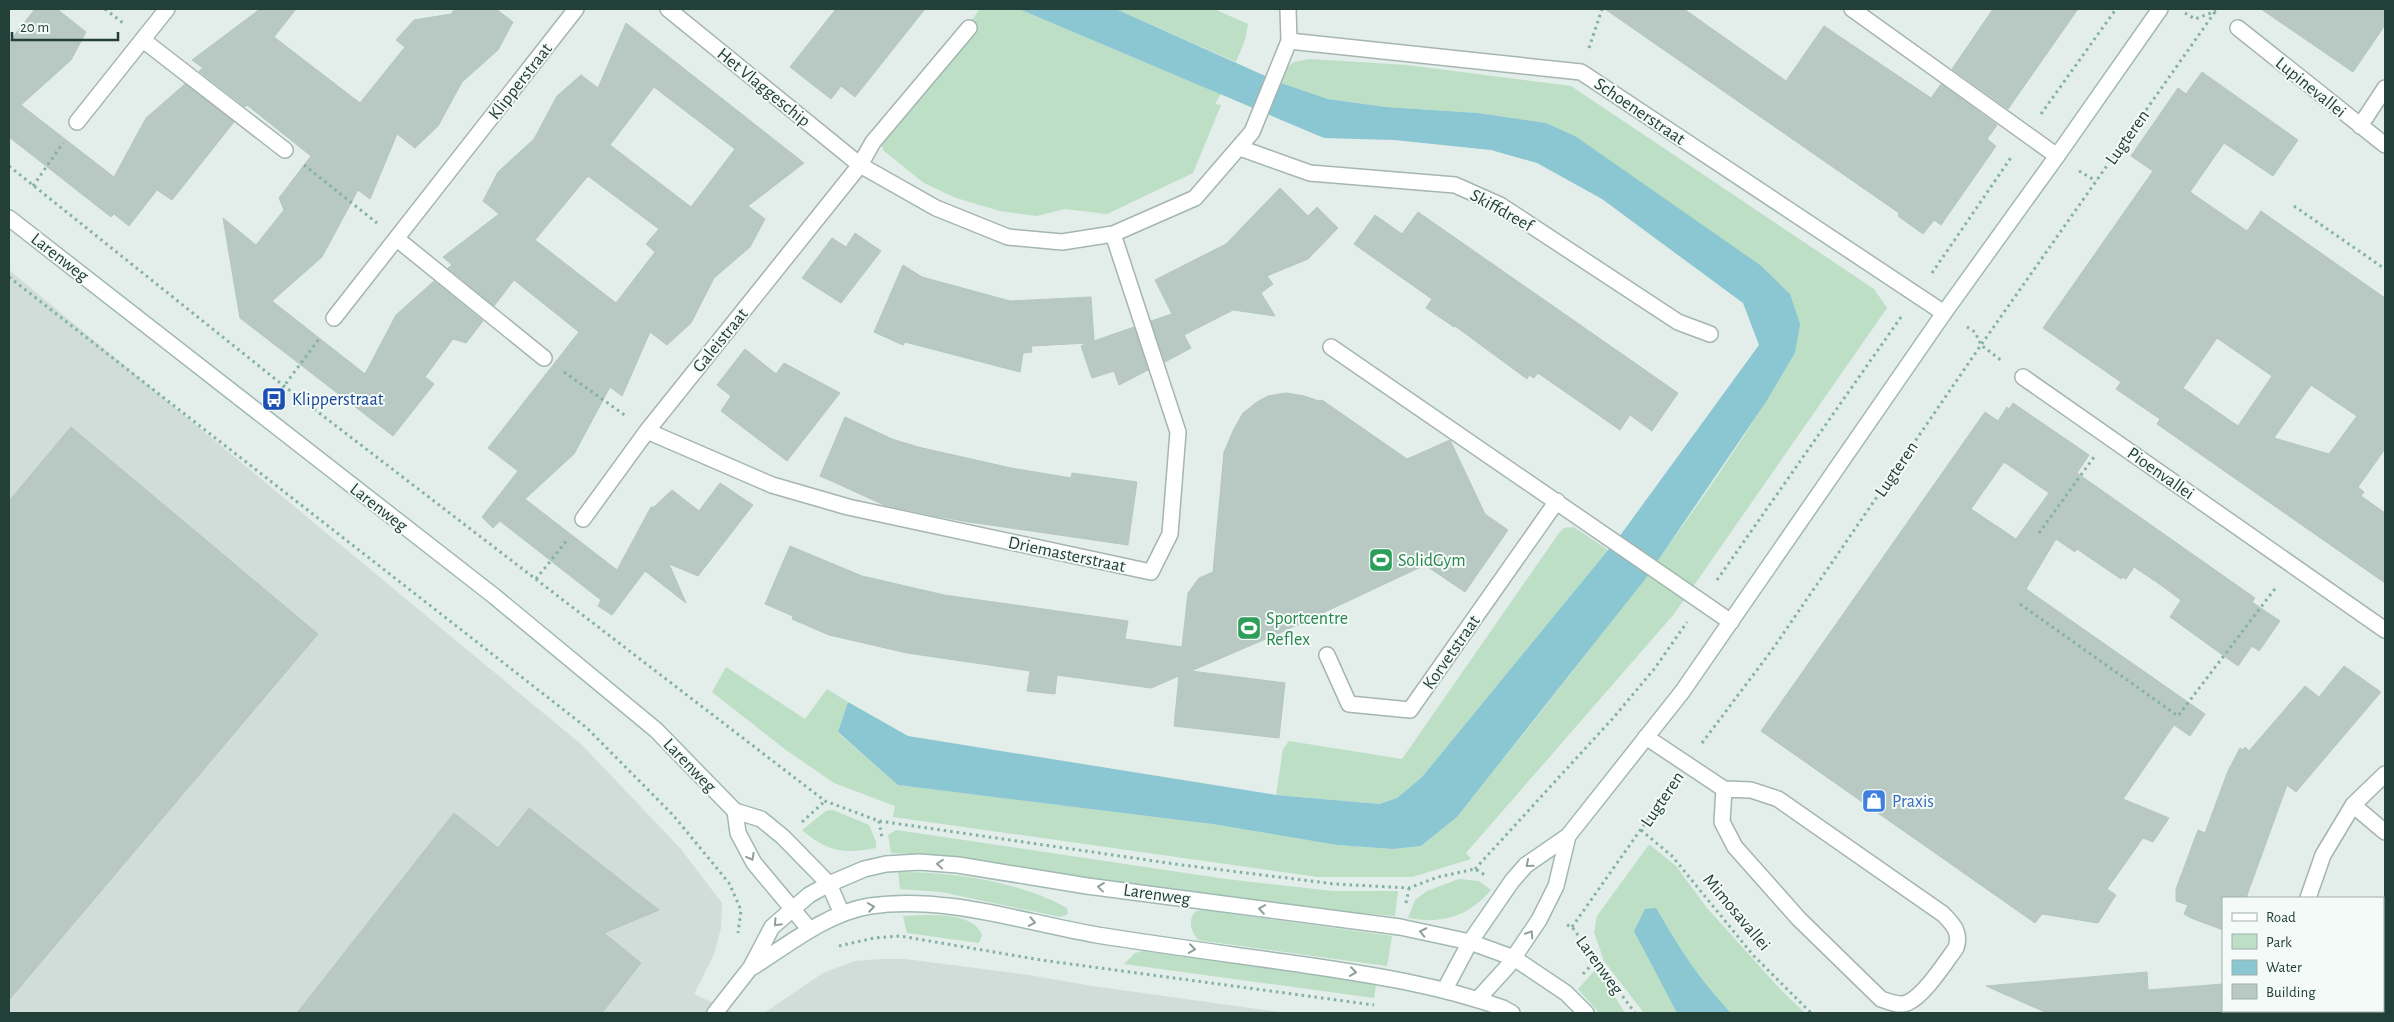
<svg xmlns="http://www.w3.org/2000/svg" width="2394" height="1022" viewBox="0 0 2394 1022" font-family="'Alegreya Sans',sans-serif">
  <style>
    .built { fill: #d1ddd8 }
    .green { fill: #bcdfc6 }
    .water { fill: #8bc6d3 }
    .building { fill: #b8c8c2; stroke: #b5c7c0; fill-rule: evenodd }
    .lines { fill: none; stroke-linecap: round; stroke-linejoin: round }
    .lane-casing { stroke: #a5b5b0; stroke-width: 18 }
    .street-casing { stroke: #a5b5b0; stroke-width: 18 }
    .secondary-casing { stroke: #a1b9b2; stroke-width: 18 }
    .path { stroke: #83b1a4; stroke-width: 3; stroke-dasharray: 2.5 4; stroke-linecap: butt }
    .lane { stroke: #fff; stroke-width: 15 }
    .street { stroke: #fff; stroke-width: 15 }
    .secondary { stroke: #fff; stroke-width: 15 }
    .oneway { stroke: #909f9c }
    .labels { text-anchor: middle; stroke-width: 4; stroke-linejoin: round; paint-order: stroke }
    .street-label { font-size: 18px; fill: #223f38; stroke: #f4faf7 }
    .transit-label { font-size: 18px; fill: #164399; stroke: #f4faf7; text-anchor: start }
    .leisure-label { font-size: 18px; fill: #27864d; stroke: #f4faf7; text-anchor: start }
    .shop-label { font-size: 18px; fill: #366cbe; stroke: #f4faf7; text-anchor: start }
  </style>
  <rect width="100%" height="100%" fill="#e3ede9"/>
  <path class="built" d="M9 270 582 745 680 848 722 903 721 928 714 954 694 994 735 1013H9Z
    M881 959H905L1029 975 1092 986 1287 1013H764L823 973 855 961Z"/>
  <path class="green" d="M980 9H1019L1221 94 1215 104 1221 105 1193 173 1107 214 1065 209 1037 216 1000 211 956 198 924 183 883 150 881 143Z
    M1116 9H1214L1248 24 1245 40 1236 62Z
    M1310 59 1407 65 1571 86 1874 289 1887 308 1674 614 1466 853 1471 859 1412 877H1318L893 817 895 806 834 783 786 750 712 692 726 667 805 719 827 689 848 702 838 733 899 785 1212 824 1337 845 1393 849 1421 846 1457 817C1576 667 1699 519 1795 353L1575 136 1546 123 1478 113 1386 107 1328 99 1281 83 1285 69 1294 62Z
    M1574 527 1608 550 1422 777 1397 798 1379 804 1276 795 1283 749 1289 741 1402 759 1559 533 1564 528Z
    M833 810 869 825 876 842V848C844 854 827 852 802 830L826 811Z
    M896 830 1226 879 1333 891H1398L1395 916 1221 901 952 856 891 853 888 835Z
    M1650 845 1676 866 1707 908 1780 989 1805 1013H1731L1704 985 1681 951 1676 1011 1678 1013H1644L1604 961 1594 932 1597 916 1648 846Z
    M898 872C953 872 1018 881 1067 908L1068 914 1060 917 941 892 900 889Z
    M1459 879 1479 881 1491 890C1468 917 1442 924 1408 918L1415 900 1427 891Z
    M1204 910 1392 936 1387 966 1198 940C1191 930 1187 921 1196 911Z
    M903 916C925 915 973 910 982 935L979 943 907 933Z
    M1143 951 1371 983 1376 986 1374 998 1124 964 1135 953Z
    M1597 968 1625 1013H1599L1578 989Z"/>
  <path class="water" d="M1019 9H1116L1281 83 1328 99 1386 107 1478 113 1546 123 1575 136 1760 265 1790 294 1800 324 1795 353 1766 402 1646 578 1457 817 1421 846 1393 849 1337 845 1212 824 898 785 838 732 848 702 908 736 1276 795 1379 804 1397 798 1422 777 1622 533 1759 345 1743 303 1602 199 1537 163 1491 150 1394 140 1324 138Z
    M1656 908C1680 949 1698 978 1731 1013H1678L1676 1011 1634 931 1645 909Z"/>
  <path class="building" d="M35 9H57L86 32 71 60 21 105 114 177 146 118 185 84 234 122 172 200 157 190 129 226 114 214 111 217 9 137V42Z
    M260 9H296L274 37 360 103 405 47 396 40 414 20 451 14 455 9H496L513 22 498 50 462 82 438 126 415 148 397 134 370 199 358 190 322 257 272 301 365 374 396 315 434 281 483 321 466 343 453 339 425 377 434 384 393 436 240 318 223 218 256 245 284 210 279 198 311 156 247 105 245 107 199 71 203 68 192 60Z
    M836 9H925L855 97 841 86 831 99 790 67Z
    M1605 9H1684L1786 81 1824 26 1931 98 1941 84 1997 125 1987 139 1996 146 1941 225 1934 220 1923 234 1898 216 1899 213Z
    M1993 9H2078L2008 109 1952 69Z
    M2261 9H2385V25L2353 72Z
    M626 23 804 163 748 206 765 219 750 247 714 278 691 323 667 345 650 332 622 396 610 387 574 454 525 499 617 570 651 507H654L672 490 699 511 720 483 753 505 698 576 669 564 686 603 645 571 612 615 598 606 601 600 500 521 493 528 482 517 518 471 488 448 579 332 514 280 494 306 448 268 452 265 443 257 499 214 483 201 498 172 534 139 557 96 581 75 598 88ZM654 87 735 149 691 207 610 145ZM588 176 659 229 646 244 655 252 616 303 535 240Z
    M2202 72 2298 140 2273 176 2224 143 2190 192 2247 231 2261 211 2385 298V449L2358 487 2364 492 2361 496 2385 513V583L2157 424 2160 419 2116 389 2121 382 2043 328 2153 171 2131 156 2178 88 2186 94ZM2217 338 2272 376 2238 426 2183 388ZM2311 385 2357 416 2329 454 2274 438Z
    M1280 188 1308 216 1317 207 1338 228 1308 259 1267 276 1273 284 1261 293 1275 316 1233 310 1184 335 1191 348 1165 362 1151 321 1172 314 1155 280 1226 244Z
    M1418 212 1678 393 1652 431 1630 415 1620 430 1538 373 1534 378 1529 375 1527 379 1455 326 1454 327 1426 308 1432 299 1354 244 1375 215 1402 234Z
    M855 233 881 251 841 303 802 278 832 238 846 247Z
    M903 265 922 277 1010 301 1091 297 1094 341 1134 327 1148 370 1119 385 1114 371 1092 378 1081 346 1088 343 1031 346 1032 352 1023 353 1020 372 905 342 903 345 874 332Z
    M745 349 776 374 784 363 840 393 787 461 721 411 731 396 717 385Z
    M1286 393 1304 396 1319 401 1322 400 1407 459 1450 440 1485 514 1508 530 1465 592 1425 565 1282 632 1191 671 1285 683 1279 738 1174 726 1179 676 1151 688 1057 675 1055 694 1027 691 1030 671 907 653 829 635 792 619 793 616 765 604 790 546 862 576 944 595 1128 621 1125 639 1182 647 1188 593 1199 578 1213 572 1224 452 1234 429 1243 413 1257 402 1268 396Z
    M2013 403 2089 455 2077 473 2255 598 2252 602 2280 621 2259 651 2252 646 2238 666 2170 617 2181 600 2158 583 2134 567 2126 579 2123 577 2121 579 2077 549 2075 552 2056 539 2026 589 2205 714 2190 736 2174 725 2123 799 2169 818 2153 842 2143 838 2107 889 2116 895 2098 923 2042 914 2035 923 1761 731 1985 412 1998 421 2007 407 2009 409ZM2004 462 2049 493 2016 539 1971 509Z
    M845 417 892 439 918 447 1011 468 1071 478 1072 473 1137 482 1128 545 969 522 936 516 884 505 836 483 820 476Z
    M71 427 318 634 9 1000V501Z
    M2344 666 2381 692 2296 792 2287 785 2246 898H2223V930L2191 918 2184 914 2188 905 2176 901V889L2198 830 2205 833 2228 771 2240 748 2243 750 2245 747 2249 751 2305 686 2319 697Z
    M529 808 659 910 604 933 641 963 602 1013H297L454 813 498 848Z
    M2147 972 2148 990 2223 984V1013H2047L1986 986Z"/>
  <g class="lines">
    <defs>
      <path id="lane" d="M1852 9 2057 156
        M143 40 285 150
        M397 239 544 358
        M1331 347 1731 622
        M1327 655 1349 704 1410 710 1557 501
        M1646 737 1724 789 1751 790 1778 799 1943 914C1954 925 1961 933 1956 948 1945 963 1924 996 1907 1003 1899 1006 1889 1002 1881 999L1799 919 1735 847 1722 822 1724 789"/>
      <path id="street" d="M668 9 860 165 936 208 1008 237 1062 242 1113 234 1195 198 1252 132 1289 41 1288 9
        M2238 28 2385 145
        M1289 41 1581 72 1944 313
        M77 122 167 9
        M2360 126 2385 88
        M1240 148 1310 173 1455 185 1500 205 1678 322 1710 334
        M334 318 576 9
        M2023 377 2385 630
        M647 431 772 485 848 507 1151 572 1170 534 1178 432 1113 234
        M583 519 647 431 860 165 873 142 969 28
        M2353 805 2385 832
        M2308 898 2323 855 2353 805 2385 774
        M2283 1011V1013"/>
      <path id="secondary" d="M9 218 494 596 656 730 735 811 761 819 783 837 829 884 842 914
        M735 811 738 833 754 863 810 930
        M753 967C789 944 827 913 870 906 945 895 1023 922 1097 935 1166 946 1236 955 1305 965 1373 975 1438 985 1503 1008L1512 1013
        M1445 989 1470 942 1512 881 1526 865 1568 836 1682 692 1944 313 2057 156 2160 9
        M1478 999 1508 966 1539 920 1556 886 1568 836
        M715 1013 751 967 772 927 809 895 829 884 864 869 886 864 919 862 958 865 1087 886 1400 927 1470 942 1514 958 1566 993 1586 1013"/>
    </defs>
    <use href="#lane" class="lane-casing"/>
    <use href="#street" class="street-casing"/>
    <use href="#secondary" class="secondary-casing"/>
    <path class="path" d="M105 9 123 23
      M2185 13 2195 19 2216 11
      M1589 48 1602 9
      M2041 114 2116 9
      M304 165 377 223
      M9 166 284 386 825 801 879 821 1182 865 1335 884 1409 888 1438 877 1475 869 1485 875
      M2079 171 2096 181
      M33 186 63 143
      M2294 206 2385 269
      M1932 273 2012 156
      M9 277 587 728 673 815 729 883 741 910 738 933
      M1967 327 1975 332 1981 345 2002 361
      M564 372 626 416
      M278 394 319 339
      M2039 533 2094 457
      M536 579 568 539
      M1717 580 1901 317
      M2020 604 2178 716 2277 586
      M1702 743 1772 650 1981 345 2217 9
      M879 821 882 838
      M802 822 825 801
      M1641 830 1672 856 1753 955 1811 1013
      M1475 869 1614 717 1655 668 1687 622
      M1406 903 1409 888
      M1567 925 1572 927 1635 1013
      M1572 927 1672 785
      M839 946 874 938 900 936 1041 960 1374 1005
      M1583 974 1596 960"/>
    <use href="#lane" class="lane"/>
    <use href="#street" class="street"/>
    <use href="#secondary" class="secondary"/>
  </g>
  <defs><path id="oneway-chevron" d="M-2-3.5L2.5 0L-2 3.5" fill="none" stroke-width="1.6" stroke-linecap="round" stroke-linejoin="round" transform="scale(1.25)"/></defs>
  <g class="oneway">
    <use href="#oneway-chevron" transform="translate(751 857) rotate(61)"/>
    <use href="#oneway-chevron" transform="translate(940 864) rotate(-175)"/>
    <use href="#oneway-chevron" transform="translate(1529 864) rotate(140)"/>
    <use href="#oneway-chevron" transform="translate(1101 887) rotate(-173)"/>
    <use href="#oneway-chevron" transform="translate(871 907) rotate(-9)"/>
    <use href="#oneway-chevron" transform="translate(1262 909) rotate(-172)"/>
    <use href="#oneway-chevron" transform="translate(1032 922) rotate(11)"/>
    <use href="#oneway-chevron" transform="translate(777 923) rotate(133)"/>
    <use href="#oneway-chevron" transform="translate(1423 932) rotate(-168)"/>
    <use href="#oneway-chevron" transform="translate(1530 934) rotate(-57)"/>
    <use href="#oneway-chevron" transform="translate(1192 949) rotate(8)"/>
    <use href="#oneway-chevron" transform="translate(1353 972) rotate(8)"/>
  </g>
  <defs>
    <symbol id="bus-square" viewBox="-11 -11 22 22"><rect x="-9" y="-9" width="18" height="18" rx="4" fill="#1a4fb4" stroke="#f4faf7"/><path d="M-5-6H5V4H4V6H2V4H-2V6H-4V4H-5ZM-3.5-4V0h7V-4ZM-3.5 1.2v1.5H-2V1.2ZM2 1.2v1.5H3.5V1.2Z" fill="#fff"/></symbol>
    <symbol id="stadium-square" viewBox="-11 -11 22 22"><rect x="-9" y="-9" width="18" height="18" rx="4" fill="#2e9e5b" stroke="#f4faf7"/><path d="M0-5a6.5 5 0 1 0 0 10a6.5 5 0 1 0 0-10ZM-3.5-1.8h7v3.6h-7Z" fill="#fff"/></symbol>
    <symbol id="shop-square" viewBox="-11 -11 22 22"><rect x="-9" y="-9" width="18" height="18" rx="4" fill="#3f7fe0" stroke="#f4faf7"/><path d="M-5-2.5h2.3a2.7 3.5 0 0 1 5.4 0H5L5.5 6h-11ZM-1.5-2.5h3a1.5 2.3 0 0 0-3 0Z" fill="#fff"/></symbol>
  </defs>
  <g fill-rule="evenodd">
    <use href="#bus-square" x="260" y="385" width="28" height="28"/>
    <use href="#stadium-square" x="1367" y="546" width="28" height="28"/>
    <use href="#stadium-square" x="1235" y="614" width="28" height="28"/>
    <use href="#shop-square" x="1860" y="787" width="28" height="28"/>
  </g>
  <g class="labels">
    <g class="street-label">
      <text transform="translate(520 81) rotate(-52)" y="6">Klipperstraat</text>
      <text transform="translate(764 87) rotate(39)" y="6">Het Vlaggeschip</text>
      <text transform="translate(2311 87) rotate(39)" y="6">Lupinevallei</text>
      <text transform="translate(1640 111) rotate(34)" y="6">Schoenerstraat</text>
      <text transform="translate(2127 137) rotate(-55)" y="6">Lugteren</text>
      <text transform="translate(1502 210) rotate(29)" y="6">Skiffdreef</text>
      <text transform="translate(60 257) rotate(38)" y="6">Larenweg</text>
      <text transform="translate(720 340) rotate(-51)" y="6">Galeistraat</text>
      <text transform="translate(1896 469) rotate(-56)" y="6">Lugteren</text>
      <text transform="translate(2161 473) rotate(35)" y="6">Pioenvallei</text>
      <text transform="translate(379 507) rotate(38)" y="6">Larenweg</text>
      <text transform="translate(1067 554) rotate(12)" y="6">Driemasterstraat</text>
      <text transform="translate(1451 652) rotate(-55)" y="6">Korvetstraat</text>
      <text transform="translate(690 765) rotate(46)" y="6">Larenweg</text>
      <text transform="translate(1662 799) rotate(-56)" y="6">Lugteren</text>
      <text transform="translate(1157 894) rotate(8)" y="6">Larenweg</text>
      <text transform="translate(1737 912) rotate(50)" y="6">Mimosavallei</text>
      <text transform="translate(1600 965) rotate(54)" y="6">Larenweg</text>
    </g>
    <g class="transit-label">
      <text x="292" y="405">Klipperstraat</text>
    </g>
    <g class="leisure-label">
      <text x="1398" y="566">SolidGym</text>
      <text x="1266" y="624">Sportcentre<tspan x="1266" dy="21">Reflex</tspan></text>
    </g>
    <g class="shop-label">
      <text x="1892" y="807">Praxis</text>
    </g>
  </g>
  <rect width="2394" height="1022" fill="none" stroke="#223f38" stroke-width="20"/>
  <rect x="2222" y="897" width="162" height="115" fill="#f4faf7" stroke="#a0afab"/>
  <rect x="2232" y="913" width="25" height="8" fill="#ffffff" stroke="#a0afab"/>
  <text x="2266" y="922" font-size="15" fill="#223f38">Road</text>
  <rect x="2232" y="934" width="25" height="15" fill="#bcdfc6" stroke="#a0afab"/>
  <text x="2266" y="947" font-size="15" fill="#223f38">Park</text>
  <rect x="2232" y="960" width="25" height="15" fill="#8bc6d3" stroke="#a0afab"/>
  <text x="2266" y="972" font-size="15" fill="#223f38">Water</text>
  <rect x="2232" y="984" width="25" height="15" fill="#b8c8c2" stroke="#a0afab"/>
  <text x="2266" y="997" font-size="15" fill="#223f38">Building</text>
  <path d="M12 32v8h106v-8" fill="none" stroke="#223f38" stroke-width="2.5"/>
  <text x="20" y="32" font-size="15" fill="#223f38" stroke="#f4faf7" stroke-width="4" paint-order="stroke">20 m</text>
</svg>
